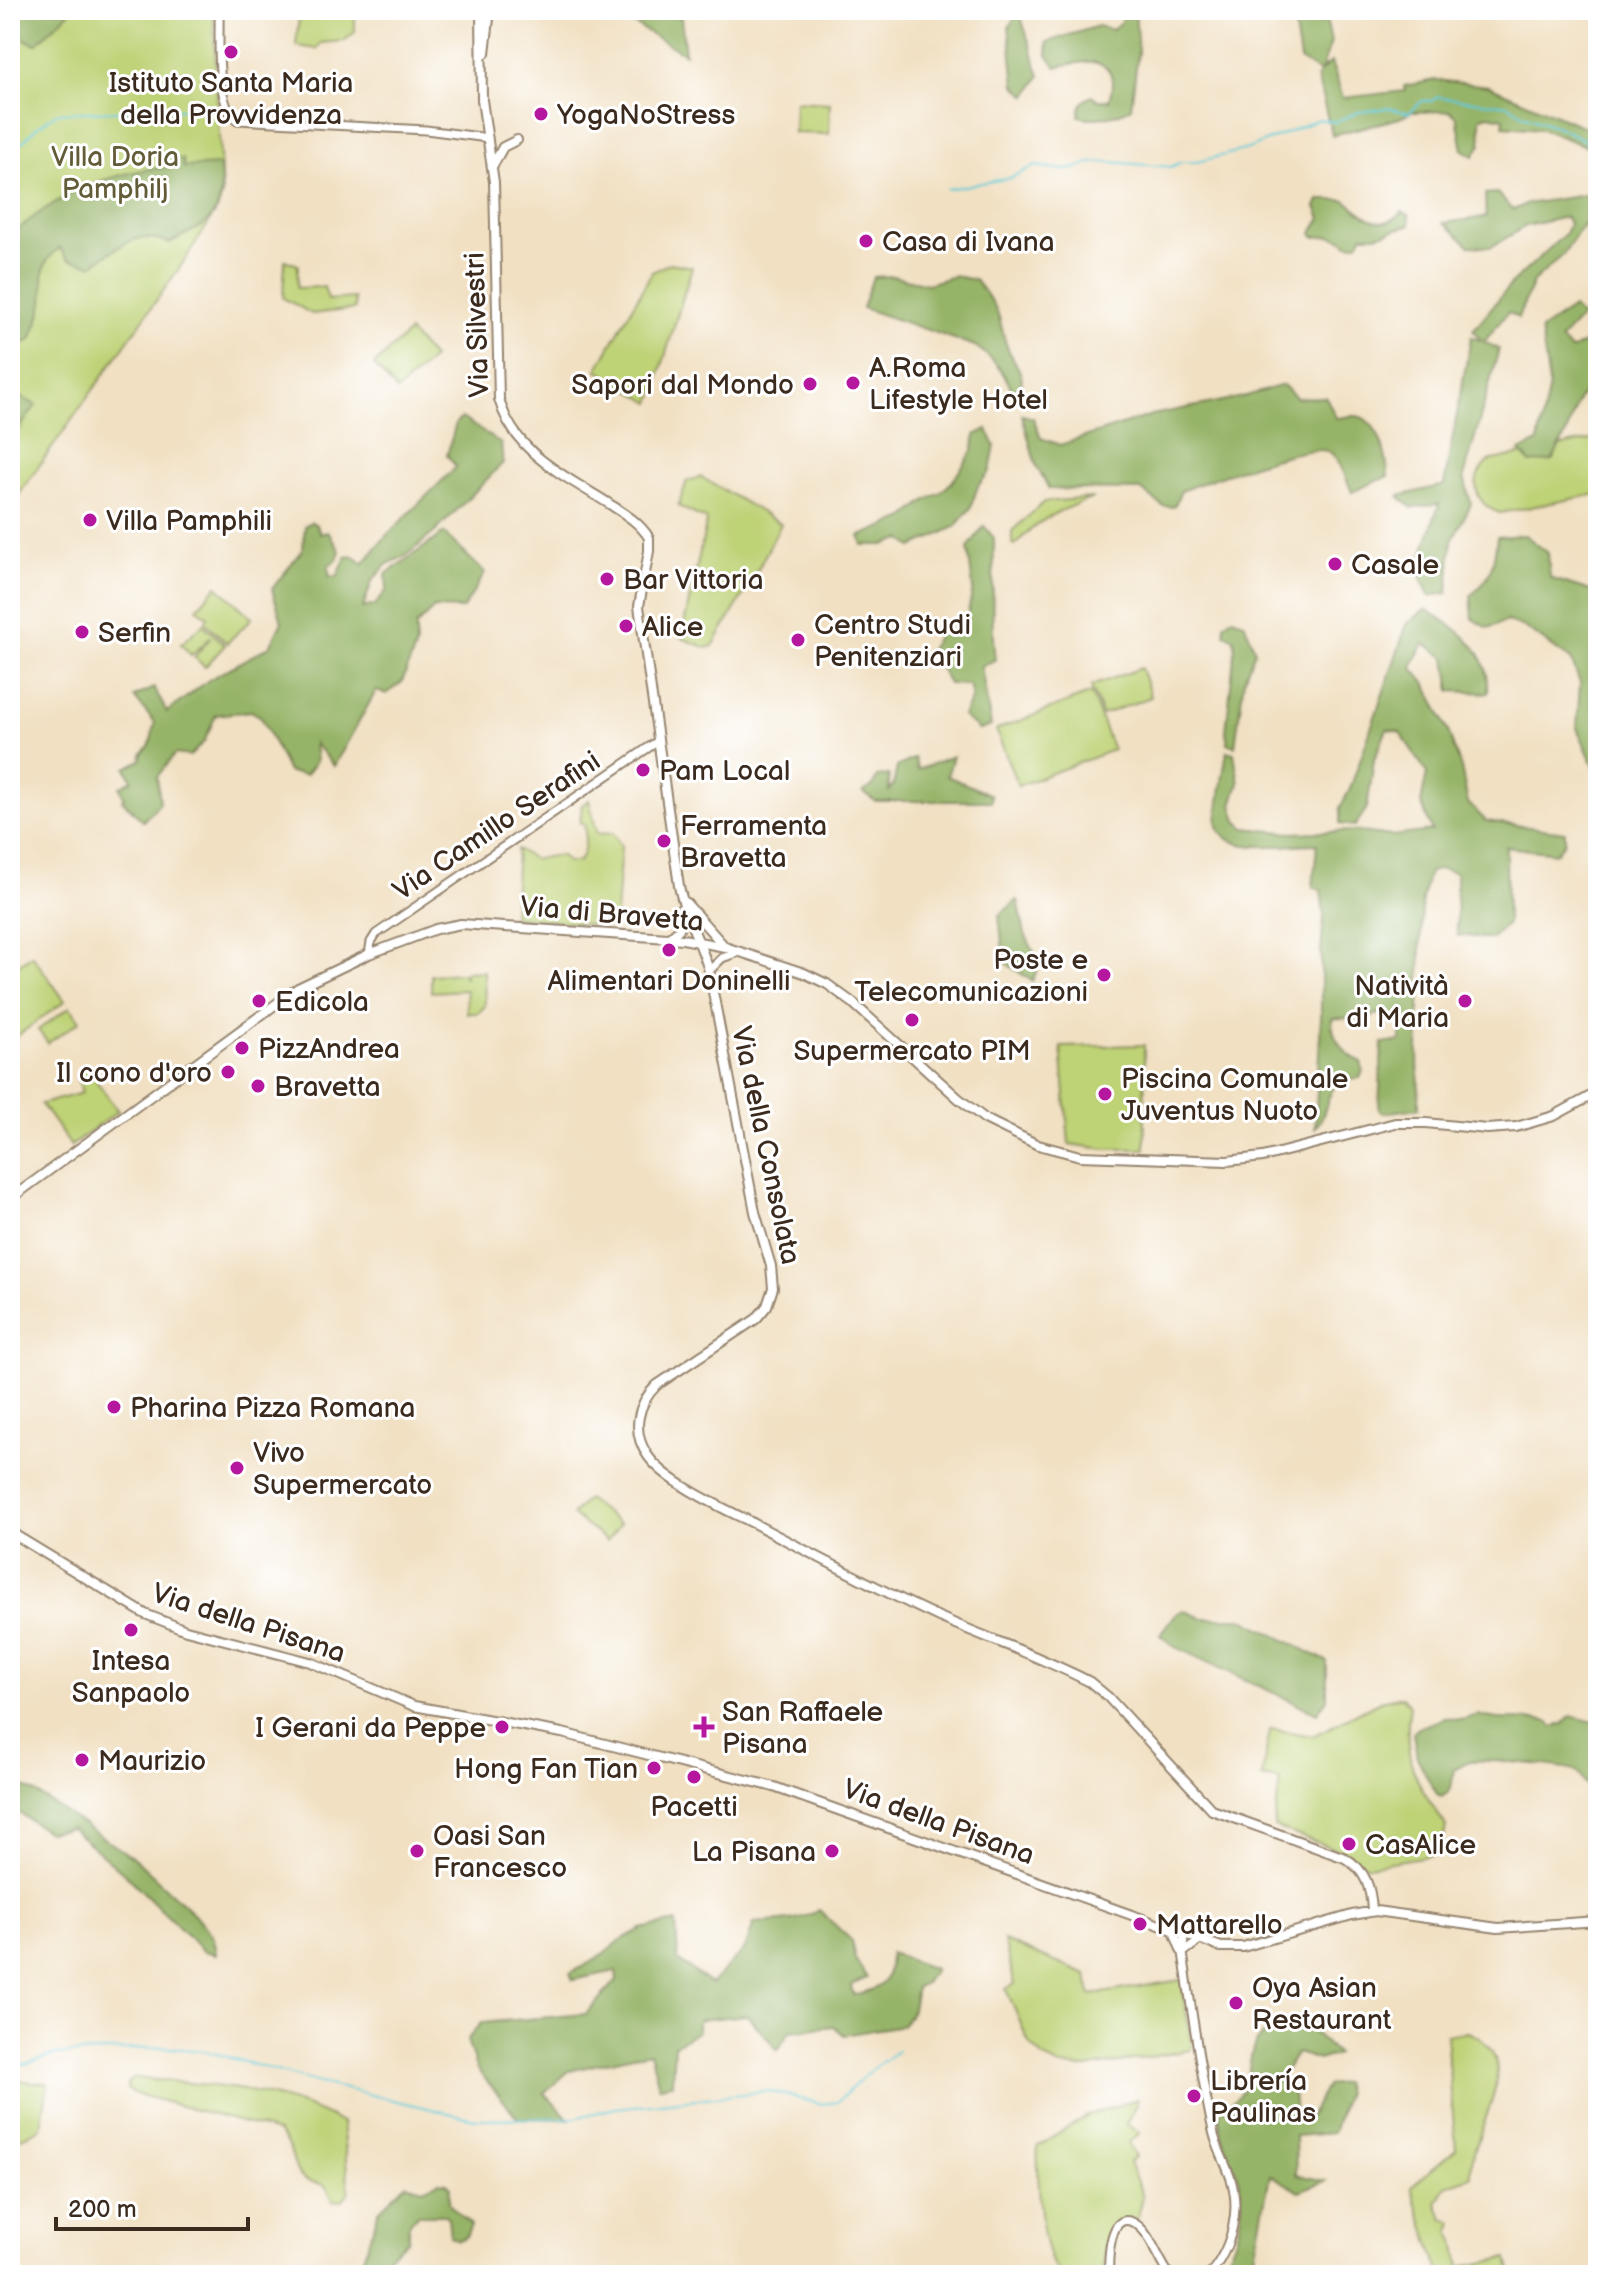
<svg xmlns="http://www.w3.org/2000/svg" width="1608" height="2285" viewBox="0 0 1608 2285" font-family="'Balsamiq Sans',sans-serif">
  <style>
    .green { fill: #bed276; stroke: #7c7e4a; stroke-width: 2 }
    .forest { fill: #96b467; stroke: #686f42; stroke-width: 2 }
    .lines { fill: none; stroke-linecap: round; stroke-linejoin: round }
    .stream { stroke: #5ec9d8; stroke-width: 2 }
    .tertiary-casing { stroke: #968570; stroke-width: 11 }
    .secondary-casing { stroke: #968570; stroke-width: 12 }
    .tertiary { stroke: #fff; stroke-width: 7 }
    .secondary { stroke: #fff; stroke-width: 8 }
    .poi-dot { fill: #b5179e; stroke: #fff; stroke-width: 3 }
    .labels { text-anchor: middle; stroke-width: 6; stroke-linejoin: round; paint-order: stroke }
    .poi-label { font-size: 28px; fill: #3b2a1e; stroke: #fff; text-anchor: start }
    .park-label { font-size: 28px; fill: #625c38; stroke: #fff }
    .street-label { font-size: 28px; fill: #3b2a1e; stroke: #fff }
  </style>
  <rect width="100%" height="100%" fill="#fff"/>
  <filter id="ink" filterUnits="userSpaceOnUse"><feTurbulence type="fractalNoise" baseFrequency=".0125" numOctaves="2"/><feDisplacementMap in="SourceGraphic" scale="16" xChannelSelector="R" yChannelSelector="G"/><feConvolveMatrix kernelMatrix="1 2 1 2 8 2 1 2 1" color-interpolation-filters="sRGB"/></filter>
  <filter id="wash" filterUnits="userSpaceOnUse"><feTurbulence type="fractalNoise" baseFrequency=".006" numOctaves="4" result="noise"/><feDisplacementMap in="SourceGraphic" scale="32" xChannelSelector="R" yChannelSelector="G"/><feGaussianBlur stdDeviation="1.8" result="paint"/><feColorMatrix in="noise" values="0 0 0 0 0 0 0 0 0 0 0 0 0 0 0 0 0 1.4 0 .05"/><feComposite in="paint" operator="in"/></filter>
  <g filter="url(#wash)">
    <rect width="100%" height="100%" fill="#f1e0c2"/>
    <path class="green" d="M10 10H213L222 195 218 208 185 260 10 507Z
      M349 10 355 13V32L344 41 321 43 317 49 296 46 299 17C316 12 332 12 349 10Z
      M795 101 830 103 829 134 794 133Z
      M285 260 298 265 297 288 324 287 328 300 354 298 355 309 312 314 283 298Z
      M670 263 692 267 651 403 597 370 652 272Z
      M409 332 433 358 397 391 374 365Z
      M1595 439 1598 451V494L1500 513C1474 505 1468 478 1489 461Z
      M701 477 781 524 754 577 713 646 707 648 681 638 707 520 678 506 687 481Z
      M1093 498C1057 512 1042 516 1015 545L1012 543V531L1044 502Z
      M217 586 252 618 227 643 205 622 208 617 197 608Z
      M203 624 225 645 205 667 194 657 211 637 191 655 181 644Z
      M1141 668 1151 697 1102 715 1091 686Z
      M1091 693 1113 750 1018 786 996 730Z
      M589 800 597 834 613 833 621 846 615 927 513 917 517 849 533 859 560 855 569 863 579 861C586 852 586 833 584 823H580L582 805Z
      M32 955 65 1001 10 1041V971Z
      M484 971 485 1006 478 1013H467L466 990 431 992V975L464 973 465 979V972Z
      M70 1007 80 1021 48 1043 38 1030Z
      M1144 1045 1145 1149H1105L1069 1144 1061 1047Z
      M87 1068 118 1111 71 1146 41 1104 82 1093 77 1074Z
      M587 1499 620 1524 607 1541 572 1515Z
      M1398 1697H1403L1410 1705C1401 1762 1416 1781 1446 1826L1440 1854 1368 1866 1335 1849 1274 1827 1280 1780 1262 1777 1270 1729 1313 1736 1380 1701Z
      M1004 1941 1087 1975 1090 1995 1181 1980 1192 2046 1190 2050 1086 2068 1060 2066 1044 2058 1029 2043 1006 1989 1015 1984Z
      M1468 2032C1533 2060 1468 2130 1471 2177L1446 2186 1437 2203 1443 2218 1453 2222 1450 2232 1455 2241 1460 2267 1508 2258 1512 2274 1508 2275H1441L1411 2187 1456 2149 1446 2035Z
      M135 2078C206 2085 278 2087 342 2123L349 2192 342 2201 333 2200C322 2175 320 2189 303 2178 294 2173 294 2157 289 2148 286 2142 281 2137 278 2132L136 2094 127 2089 128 2082Z
      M10 2080 48 2083 41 2128 21 2138 10 2137Z
      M1137 2099V2104L1127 2124 1140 2133 1128 2143 1136 2156 1129 2162 1143 2197 1137 2220C1101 2217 1104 2248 1104 2275 1092 2275 1071 2279 1061 2273 1038 2260 1039 2173 1037 2147L1089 2115Z"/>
    <path class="forest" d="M10 10H72L36 44 10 33Z
      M610 10H663L681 18 685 54Z
      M1123 10H1135L1138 52 1131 107C1120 116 1092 121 1079 116 1079 106 1083 99 1093 96L1098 100H1109C1123 54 1086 60 1056 67L1048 56 1047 42 1098 26 1112 30 1121 22Z
      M1292 10H1324L1331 42 1321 71 1331 62 1343 98 1405 91 1404 86 1436 80 1489 86 1598 133V151L1542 129 1503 126 1504 118 1488 115 1480 118 1481 144 1474 156 1463 150 1457 117 1450 111 1411 112 1400 118 1332 135 1317 77 1320 73 1300 60Z
      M1019 11 1040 76 1027 96 1015 85 1009 27Z
      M173 159H183L184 167 220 165C224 219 214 220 169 243 135 229 119 247 92 265L68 259 60 248C33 267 48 282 42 308 40 319 34 330 31 340L10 348V237C54 195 112 170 173 167Z
      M1497 193 1513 210 1527 204 1598 193V275L1592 261 1585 222 1563 255 1533 282 1518 318 1508 312 1484 342 1499 349 1464 477 1471 504 1452 541 1448 593 1429 596 1418 568 1439 504 1412 508 1399 496 1444 485 1471 337 1481 340 1473 330 1512 283 1565 234 1569 224 1566 217 1526 226 1491 247 1470 246 1444 223 1486 217 1485 194Z
      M1319 200H1345C1362 213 1382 235 1402 212L1409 215 1410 225 1377 235H1362C1359 244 1357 245 1348 244 1338 234 1327 236 1314 237L1312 233 1321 218 1316 207Z
      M893 276 927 284 954 276 975 280C982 290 993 301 997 312 1002 324 1003 338 1008 349 1014 363 1032 381 1014 394 1005 373 994 359 975 346L862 308 873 277Z
      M1573 308 1582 317 1560 340 1571 350 1598 335V376L1579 398 1566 434 1552 461 1530 463 1520 451 1538 442 1549 385 1541 330Z
      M1283 385 1297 398 1326 397 1336 418C1342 418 1350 415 1356 416 1379 419 1387 457 1388 476L1352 492C1347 481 1341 461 1331 453 1315 439 1203 482 1181 491L1174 507 1163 506 1141 490 1049 489 1036 465 1022 415 1033 418 1041 438 1060 445 1152 415 1243 397Z
      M10 391 36 405 10 442Z
      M462 418 501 444 503 463 436 531 406 556 387 564 372 581 363 608 375 605 387 590 386 574 444 533 485 573 463 609 434 608 416 626V646L402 682 386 694 376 691 334 766 314 743 316 762 305 775 288 772 261 717 251 711 216 715 204 742 190 756 175 754 157 777 160 803 143 821 122 800 124 797 120 787 132 780 126 768 141 760 142 754 150 745 155 723 134 697 154 688 167 712 210 679 270 646 282 622 272 589 303 549 305 526 311 522 317 525 320 534 328 532 340 551 337 560 329 565V576L337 577 346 557 354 556 363 564 386 536 456 467 447 455 456 423Z
      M987 429 995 446 990 471 978 486 970 509 955 527 913 547 901 539 884 545H863L860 536 903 519 925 501 940 493 952 482 973 451 975 435Z
      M984 526 994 538C994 579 990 619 995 660L981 666 991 726 979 730 963 716 972 697 969 685 949 684 930 650 940 630 964 631 973 589 968 548Z
      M1525 535 1548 553 1550 578 1594 592 1598 601V775L1577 728 1580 683 1571 660 1524 627 1507 621 1488 628 1473 619 1471 595C1492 580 1494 561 1497 537Z
      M1426 609C1459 631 1491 648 1488 693L1451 691 1446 658 1424 643 1412 667 1426 684 1447 728 1461 768 1468 803 1486 821 1565 832V842L1556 853 1506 847 1507 924 1491 939 1457 935 1456 873 1441 869 1429 872 1422 899 1418 1051 1419 1108 1384 1113 1379 1109 1382 1044 1401 1041 1400 1015 1375 1014 1371 1019 1332 1018C1331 1037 1343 1053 1361 1062L1363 1071 1360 1078C1320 1079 1334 1107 1315 1128L1321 1017V950L1324 916 1321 890 1313 887 1317 844C1294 843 1226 857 1218 826 1215 814 1225 766 1227 751L1234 753 1239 783 1232 805 1237 821 1245 828 1291 833 1355 831 1391 836 1432 831 1421 803 1427 773 1400 732 1387 729 1374 760 1367 808 1355 826 1340 824V808L1350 789 1407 624Z
      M1232 618 1244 622 1255 650 1244 679 1235 746 1228 743 1226 732 1235 646 1234 638 1225 634 1224 624Z
      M953 756 947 776 991 795V801H875L863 792 873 786 877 777 889 775V791L893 786 897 767 915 758 917 770Z
      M1018 900 1025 934 1040 965 1032 981 1004 962 999 915Z
      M1183 1610 1202 1618H1241L1327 1661V1699L1317 1713 1175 1647 1160 1635 1175 1615Z
      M1478 1715C1500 1723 1525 1716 1550 1722L1553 1727 1563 1724 1571 1716 1594 1722 1598 1721V1792C1580 1784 1586 1778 1576 1771 1570 1766 1482 1759 1471 1761 1465 1762 1460 1766 1454 1769 1451 1781 1455 1791 1441 1797L1436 1794 1417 1757 1413 1733C1420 1723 1435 1725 1444 1717L1461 1720Z
      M10 1780 33 1791 135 1859 195 1915 213 1938 216 1954 203 1951 125 1874 71 1828 48 1832 10 1807Z
      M819 1910 852 1941 855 1959 867 1978 851 1985 853 1995C883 1988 889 1985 890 1953L934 1969 925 1983 916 1988 911 2014 902 2025 844 2035 834 2026 790 2031 778 2050 747 2015 698 2020 697 2032 674 2045 672 2084 659 2086 650 2052 569 2071 544 2093 569 2119 518 2118 476 2068 467 2040 481 2023 586 2014 617 1980 616 1971 573 1980 570 1973 599 1958 621 1940 641 1929 676 1922 678 1960 711 1984 745 1949 754 1923C776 1921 800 1922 819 1910Z
      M1279 2028 1312 2031 1337 2054 1318 2060 1297 2053 1278 2081 1293 2094 1295 2115 1308 2118 1327 2085 1343 2083 1346 2092 1333 2133 1295 2136 1296 2175 1326 2181 1299 2191 1270 2175 1254 2256 1244 2275H1215C1237 2250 1247 2211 1238 2179 1231 2154 1217 2138 1220 2112 1227 2105 1238 2098 1243 2090 1256 2067 1241 2037 1279 2028Z
      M439 2182 447 2183 450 2186 449 2204 471 2225 466 2237 458 2240 450 2236 448 2218 445 2215H418L409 2223 408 2240 384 2259 379 2275H357L379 2210 406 2184 423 2189Z"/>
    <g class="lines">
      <path class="stream" d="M10 155 37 127 57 113 215 108
        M947 189 1010 178 1035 166 1065 170 1078 168 1089 163 1110 162 1171 167 1181 162H1197L1248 149 1319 119 1335 122 1359 112 1388 108 1409 113 1422 101H1432L1437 97 1509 105 1523 115 1558 127 1582 139 1598 151
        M10 2065 18 2066 55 2055 162 2047 209 2052 316 2082 474 2119 575 2118 615 2108 769 2091 821 2104 837 2102 870 2071 897 2051"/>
    </g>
  </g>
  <g filter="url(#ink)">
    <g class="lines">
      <defs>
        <path id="tertiary" d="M219 10C220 37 214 104 237 120L426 130 488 138
          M369 954 371 942 376 934 658 741
          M709 971 722 958 739 952
          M1173 1930 1181 1951
          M1184 1933 1183 1953C1192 2012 1200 2072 1213 2131 1220 2161 1235 2173 1235 2207 1234 2233 1226 2255 1209 2275
          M1183 1953 1200 1940
          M1109 2275C1108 2260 1109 2201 1140 2227 1153 2239 1159 2261 1170 2275"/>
        <path id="secondary" d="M481 10 482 100 494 182 499 399C514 454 566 476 611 505 625 514 640 523 649 538V551L639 606 679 886C685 917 701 942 709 971L755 1212 771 1266 773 1288 767 1306 756 1319 657 1385C637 1404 631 1432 648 1456 667 1483 725 1509 755 1524 816 1556 877 1589 939 1617 989 1639 1042 1657 1090 1682L1108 1697 1212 1810 1345 1858C1366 1870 1371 1888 1372 1911
          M485 53 490 10
          M493 165 503 147 517 140
          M686 903 725 947
          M669 938 679 929 681 909
          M10 1199 298 988 369 954 436 929 461 924 683 939 725 947 804 973 827 984 853 1003 958 1098 985 1119 1038 1145 1080 1156 1227 1161 1263 1157 1395 1123H1426L1487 1129 1516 1127 1554 1116 1598 1092
          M10 1532 145 1614 186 1630 310 1662 414 1706 562 1733 774 1787 1221 1947H1243L1352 1915 1376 1911 1498 1928 1598 1921"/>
      </defs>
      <use href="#tertiary" class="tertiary-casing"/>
      <use href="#secondary" class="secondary-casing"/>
      <use href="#tertiary" class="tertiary"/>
      <use href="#secondary" class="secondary"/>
    </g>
  </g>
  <g class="poi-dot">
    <circle cx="231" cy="52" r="8"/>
    <circle cx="541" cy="114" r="8"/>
    <circle cx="866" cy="241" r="8"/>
    <circle cx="853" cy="383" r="8"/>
    <circle cx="810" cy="384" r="8"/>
    <circle cx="90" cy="520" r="8"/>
    <circle cx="1335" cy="564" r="8"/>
    <circle cx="607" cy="579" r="8"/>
    <circle cx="626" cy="626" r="8"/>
    <circle cx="82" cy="632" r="8"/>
    <circle cx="798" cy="640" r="8"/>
    <circle cx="643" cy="770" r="8"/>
    <circle cx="664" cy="841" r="8"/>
    <circle cx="669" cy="950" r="8"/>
    <circle cx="1104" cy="975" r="8"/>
    <circle cx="259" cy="1001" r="8"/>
    <circle cx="1465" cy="1001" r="8"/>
    <circle cx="912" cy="1020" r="8"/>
    <circle cx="242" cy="1048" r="8"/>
    <circle cx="228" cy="1072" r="8"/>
    <circle cx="258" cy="1086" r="8"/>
    <circle cx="1105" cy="1094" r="8"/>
    <circle cx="114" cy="1407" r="8"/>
    <circle cx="237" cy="1468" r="8"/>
    <circle cx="131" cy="1630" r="8"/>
    <circle cx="502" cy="1727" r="8"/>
    <path d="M700 1715h8v8h8v8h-8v8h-8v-8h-8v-8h8z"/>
    <circle cx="82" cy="1760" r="8"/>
    <circle cx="654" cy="1768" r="8"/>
    <circle cx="694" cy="1777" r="8"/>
    <circle cx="1349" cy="1844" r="8"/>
    <circle cx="417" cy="1851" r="8"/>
    <circle cx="832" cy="1851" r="8"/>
    <circle cx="1140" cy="1924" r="8"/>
    <circle cx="1236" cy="2003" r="8"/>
    <circle cx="1194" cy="2096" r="8"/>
  </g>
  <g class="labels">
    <g class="poi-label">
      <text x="231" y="92" text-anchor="middle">Istituto Santa Maria<tspan x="231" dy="32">della Provvidenza</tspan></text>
      <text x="557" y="124">YogaNoStress</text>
      <text x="882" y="251">Casa di Ivana</text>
      <text x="869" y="377">A.Roma<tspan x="869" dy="32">Lifestyle Hotel</tspan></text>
      <text x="794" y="394" text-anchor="end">Sapori dal Mondo</text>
      <text x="106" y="530">Villa Pamphili</text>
      <text x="1351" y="574">Casale</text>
      <text x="623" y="589">Bar Vittoria</text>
      <text x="814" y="634">Centro Studi<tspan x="814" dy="32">Penitenziari</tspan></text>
      <text x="642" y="636">Alice</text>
      <text x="98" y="642">Serfin</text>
      <text x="659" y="780">Pam Local</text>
      <text x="680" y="835">Ferramenta<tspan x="680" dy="32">Bravetta</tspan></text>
      <text x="1088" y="969" text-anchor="end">Poste e<tspan x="1088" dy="32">Telecomunicazioni</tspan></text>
      <text x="669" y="990" text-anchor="middle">Alimentari Doninelli</text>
      <text x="1449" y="995" text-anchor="end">Natività<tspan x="1449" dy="32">di Maria</tspan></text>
      <text x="275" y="1011">Edicola</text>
      <text x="258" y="1058">PizzAndrea</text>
      <text x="912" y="1060" text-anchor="middle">Supermercato PIM</text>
      <text x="212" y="1082" text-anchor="end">Il cono d'oro</text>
      <text x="1121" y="1088">Piscina Comunale<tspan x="1121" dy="32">Juventus Nuoto</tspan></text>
      <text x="274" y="1096">Bravetta</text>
      <text x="130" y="1417">Pharina Pizza Romana</text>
      <text x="253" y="1462">Vivo<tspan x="253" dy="32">Supermercato</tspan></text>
      <text x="131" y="1670" text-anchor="middle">Intesa<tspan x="131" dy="32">Sanpaolo</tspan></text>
      <text x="722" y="1721">San Raffaele<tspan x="722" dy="32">Pisana</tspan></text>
      <text x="486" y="1737" text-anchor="end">I Gerani da Peppe</text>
      <text x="98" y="1770">Maurizio</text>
      <text x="638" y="1778" text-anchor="end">Hong Fan Tian</text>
      <text x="694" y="1816" text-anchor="middle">Pacetti</text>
      <text x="433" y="1845">Oasi San<tspan x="433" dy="32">Francesco</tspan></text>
      <text x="1365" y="1854">CasAlice</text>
      <text x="816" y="1861" text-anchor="end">La Pisana</text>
      <text x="1156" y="1934">Mattarello</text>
      <text x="1252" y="1997">Oya Asian<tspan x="1252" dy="32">Restaurant</tspan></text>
      <text x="1210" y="2090">Librería<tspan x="1210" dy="32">Paulinas</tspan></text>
    </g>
    <g class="park-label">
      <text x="115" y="166">Villa Doria<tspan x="115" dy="32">Pamphilj</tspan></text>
    </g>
    <g class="street-label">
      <text transform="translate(476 325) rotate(-92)" y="10">Via Silvestri</text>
      <text transform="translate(496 825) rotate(-34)" y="10">Via Camillo Serafini</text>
      <text transform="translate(612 913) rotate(5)" y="10">Via di Bravetta</text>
      <text transform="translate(767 1145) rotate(78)" y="10">Via della Consolata</text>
      <text transform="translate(249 1622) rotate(18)" y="10">Via della Pisana</text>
      <text transform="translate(939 1821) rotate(20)" y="10">Via della Pisana</text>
    </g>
  </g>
  <rect width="1608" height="2285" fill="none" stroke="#fff" stroke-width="40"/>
  <path d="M56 2217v12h192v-12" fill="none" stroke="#3b2a1e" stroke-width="4"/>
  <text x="68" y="2217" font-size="24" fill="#3b2a1e" stroke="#ffffff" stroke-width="6" paint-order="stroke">200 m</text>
</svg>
